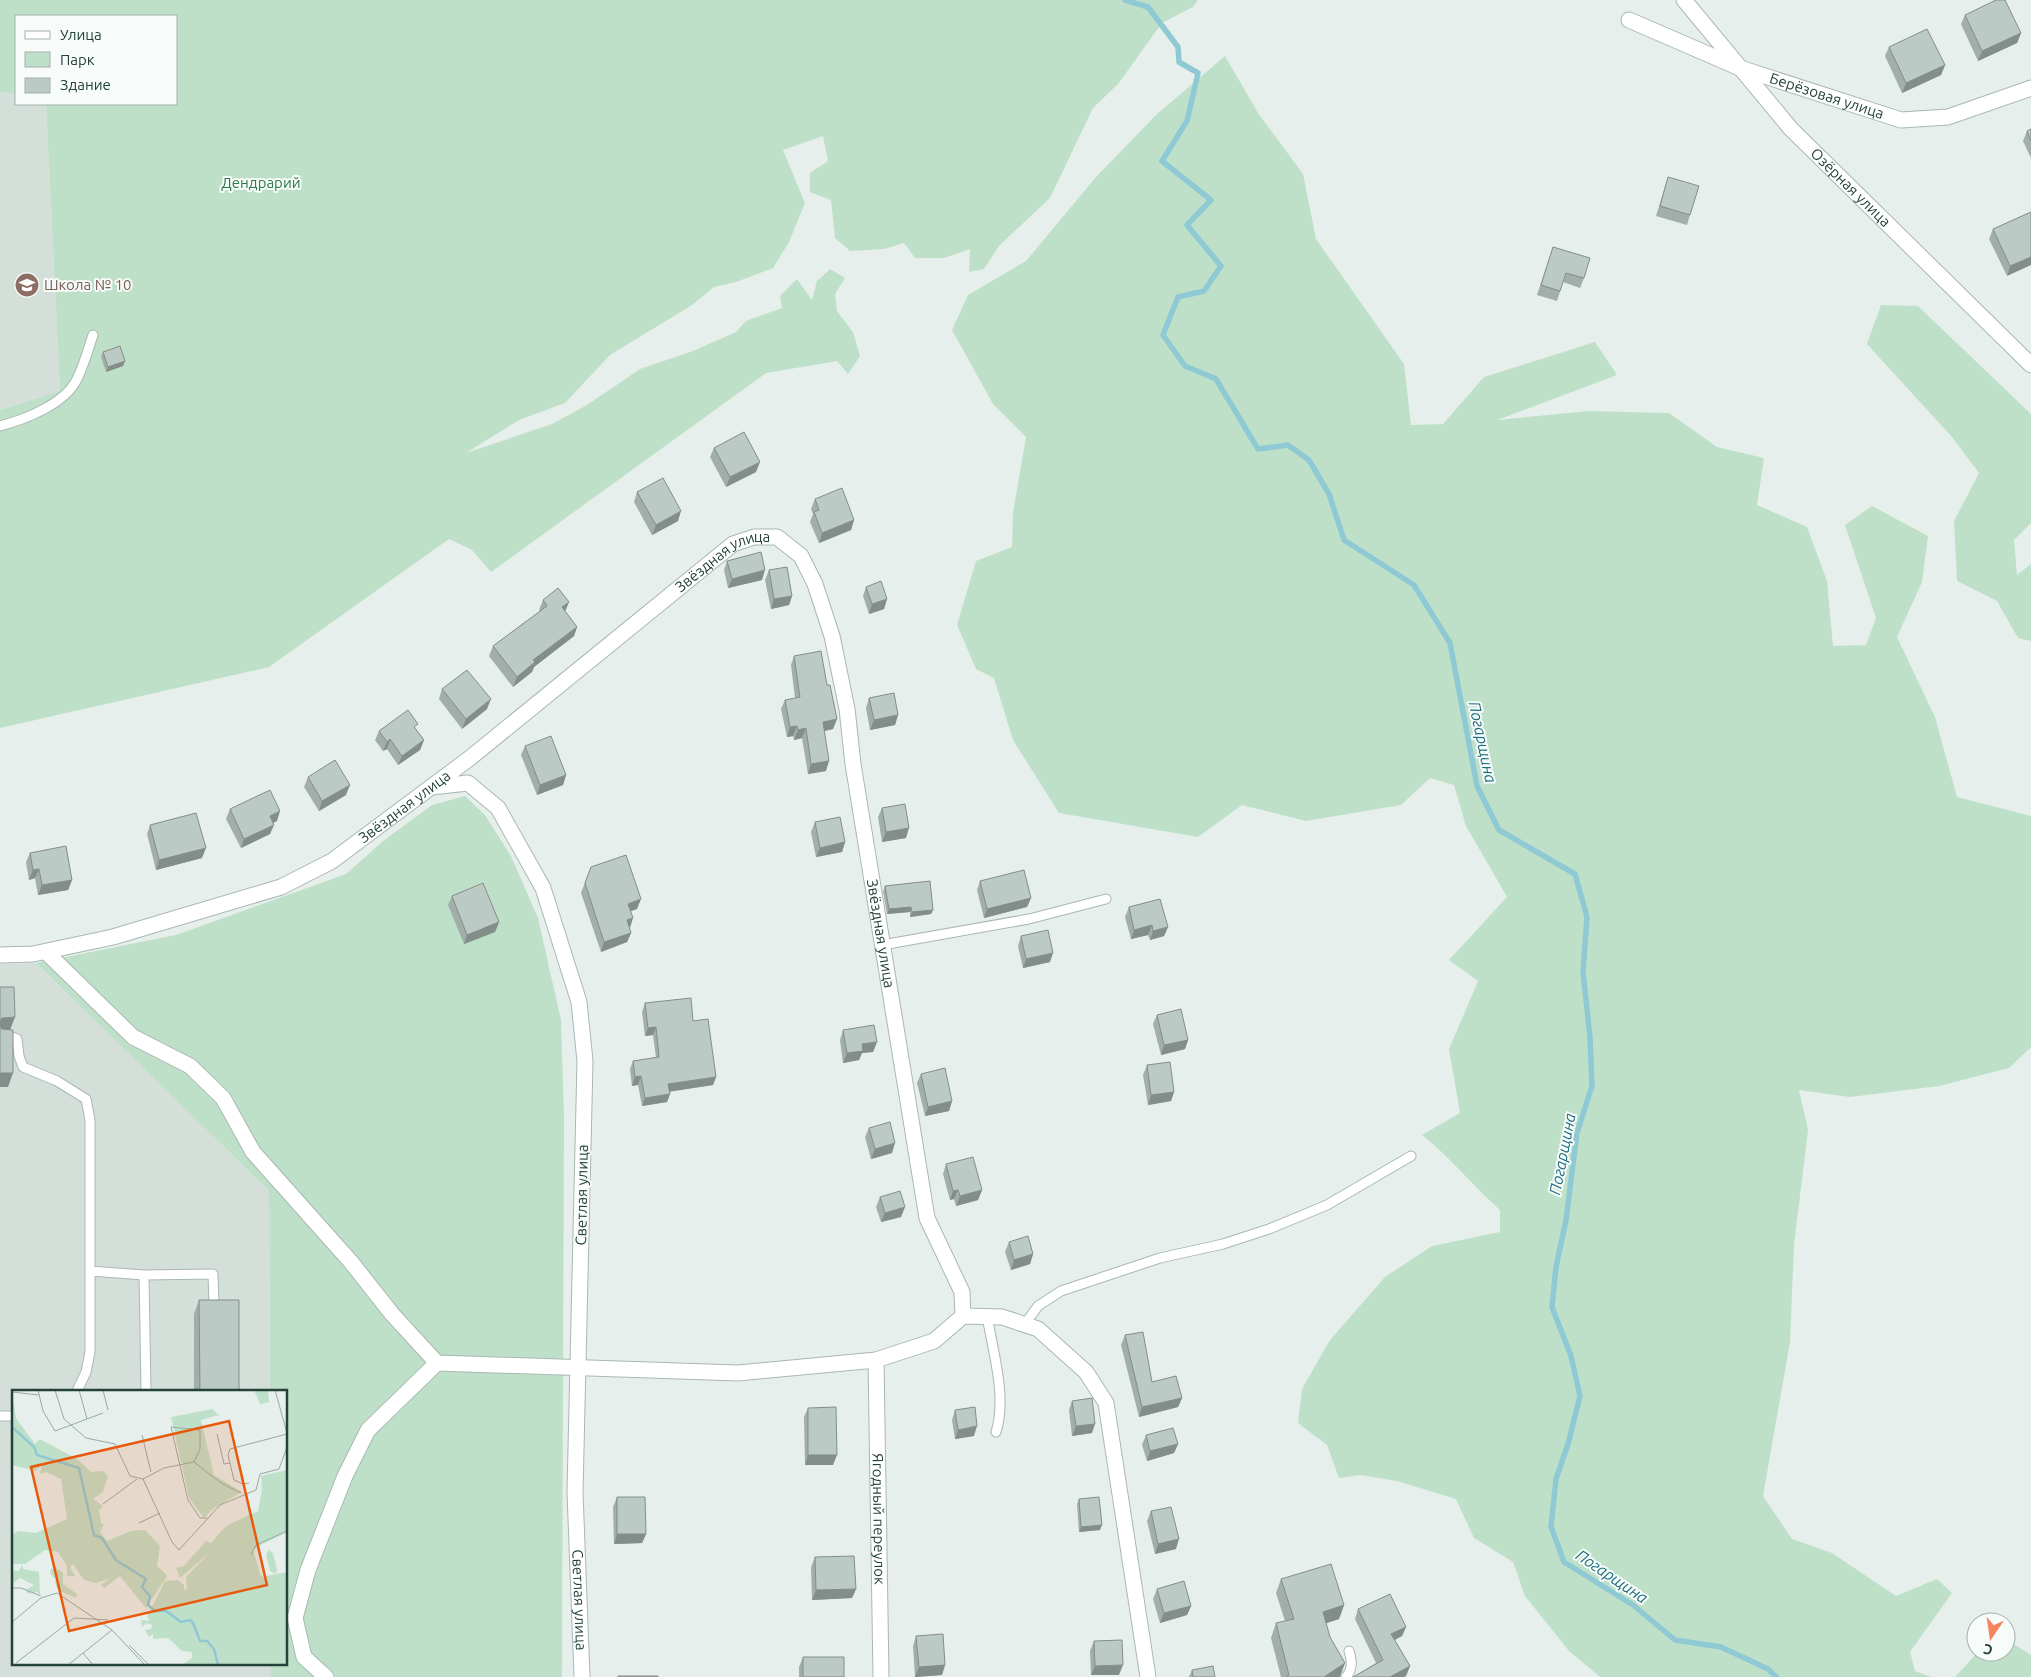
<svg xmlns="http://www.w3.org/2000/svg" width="2031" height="1677" viewBox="0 0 2031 1677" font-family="Ubuntu,sans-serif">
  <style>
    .built { fill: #d4dfda }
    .green { fill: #bfe0c8 }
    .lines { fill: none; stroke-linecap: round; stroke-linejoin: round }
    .stream { stroke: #8ec9d4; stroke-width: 5.5 }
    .service-casing { stroke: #a8b8b2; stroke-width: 11 }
    .minor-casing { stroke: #a8b8b2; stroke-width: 17 }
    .service { stroke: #fff; stroke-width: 9 }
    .minor { stroke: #fff; stroke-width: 15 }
    .wall { fill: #a1aea9 }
    .shaded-wall { fill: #838d89 }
    .building { fill: #bbcac4; stroke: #838d89 }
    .labels { text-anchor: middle; stroke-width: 4; stroke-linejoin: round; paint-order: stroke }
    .street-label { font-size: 15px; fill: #24423a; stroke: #f7fbf9 }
    .park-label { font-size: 15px; fill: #2d7a4b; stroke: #f7fbf9 }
    .education-label { font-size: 15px; fill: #785e54; stroke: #f7fbf9; text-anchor: start }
    .water-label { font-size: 16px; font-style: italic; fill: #1c6f80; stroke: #f7fbf9 }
    .inset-river { fill: none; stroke: #8ec9d4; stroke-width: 2.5 }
    .inset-road { fill: none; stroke: #98aaa4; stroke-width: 1 }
    .view { fill: #e8590c; fill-opacity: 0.15; stroke: #e8590c; stroke-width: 2.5 }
    .inset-edge { fill: none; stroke: #24423a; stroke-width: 2.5 }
  </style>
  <rect width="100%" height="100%" fill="#e6efeb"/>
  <path class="built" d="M0 92 16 94V104H46L60 391 0 410Z
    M36 963 269 1191 270 1391H14V1663H271V1677H0V964Z"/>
  <path class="green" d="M0 0H1198L1193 7 1162 23 1118 84 1093 108 1050 198 999 246 984 269 969 272 970 249 944 258H915L904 243 884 249 850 251 835 238 831 200 810 192V173L828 161 823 136 783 150 805 203 789 242 773 268 736 282 714 287 692 305 610 355 565 403 519 420 466 453 552 424 587 405 640 369 693 351 736 332 746 321 782 308 780 296 797 279 812 300 817 281 830 269 845 278 835 294 837 311 853 332 860 356 848 374 837 361 766 373 491 572 472 550 449 539 269 667 0 728V410L60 391 46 104H176V16H16V94L0 92Z
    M1225 56 1258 113 1303 174 1316 239 1404 364 1411 425 1443 424 1484 377 1595 342 1617 375 1497 420 1589 411 1669 413 1717 447 1764 458 1757 505 1807 527 1827 581 1833 646 1866 645 1876 618 1845 525 1872 506 1928 536 1922 582 1897 637 1935 717 1957 797 2031 816V1047L2009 1068 1939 1086 1850 1097 1799 1090 1808 1130 1794 1245 1790 1342 1763 1496 1792 1539 1832 1553 1896 1596 1937 1579 1952 1593 1910 1652 1915 1671 1931 1677H1600L1569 1651 1525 1596 1513 1562 1474 1538 1456 1499 1397 1481 1360 1475 1339 1478 1327 1445 1298 1423 1302 1389 1330 1340 1385 1277 1432 1246 1500 1232V1210C1473 1186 1451 1158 1422 1135L1460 1113 1449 1049 1478 981 1449 960 1507 897 1466 826 1454 785 1430 778 1401 805 1306 821 1242 805 1198 837 1059 813 1013 740 994 678 976 669 957 625 976 561 1012 547 1013 513 1026 437 993 404 952 330 968 295 1026 261 1096 177 1156 115Z
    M1881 305 1918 306 2031 414V523L2014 540 2017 575 2031 564V641L2018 638 1997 601 1957 581 1954 521 1979 473 1952 437 1867 344Z
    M465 796 485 815 511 856 538 918 561 1020 564 1117 562 1677H271V1663H286V1391H270L269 1191 36 963 176 935 346 874 383 841 432 805Z
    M2006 1639 2031 1655V1677H1955L1978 1652H2006Z"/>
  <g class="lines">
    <path class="stream" d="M1125 0 1148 7 1178 47 1179 62 1198 73 1187 121 1162 161 1211 200 1187 225 1221 266 1204 291 1178 297 1163 335 1185 366 1216 379 1258 449 1288 445 1309 460 1329 494 1344 540 1414 585 1450 643 1477 786 1499 830 1575 874 1587 917 1583 972 1590 1037 1592 1086 1577 1133 1566 1220 1556 1267 1552 1307 1571 1356 1580 1396 1568 1444 1556 1479 1551 1527 1564 1562 1633 1605 1675 1640 1721 1647 1768 1669 1776 1677"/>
    <defs>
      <path id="service" d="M0 426C26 419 65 404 77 379 84 365 88 350 93 335
        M882 945 1029 919 1106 899
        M0 1037H12L17 1039 19 1056 23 1067 57 1081 86 1099 90 1120V1352L86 1372 77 1391
        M90 1271 144 1275 146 1391
        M144 1275 213 1274 214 1304
        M987 1316C993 1352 1007 1397 996 1432
        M1025 1324 1038 1306 1061 1291 1160 1258 1223 1244 1269 1229 1327 1205 1411 1156
        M0 1416H14
        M1346 1677C1353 1669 1352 1661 1349 1651"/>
      <g id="minor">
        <path id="s1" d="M1684 0 1791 129 2031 365"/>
        <path id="s2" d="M1629 20 1740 68 1901 120 1948 117 2031 88"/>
        <path id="s3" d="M431 787 468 783 498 808 543 888 579 1002 585 1061 575 1492 582 1677"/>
        <path d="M46 952 133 1037 190 1066 223 1098 253 1152 351 1262 392 1314 437 1363 738 1373 876 1360 934 1341 963 1316 1002 1317 1038 1329 1086 1372 1106 1403 1148 1677"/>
        <path id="s4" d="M0 955 33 954 113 937 281 887 332 861 470 758 733 544 754 537H777L801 556 815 584 832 636 847 709 853 764 927 1218 962 1292 963 1316"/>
        <path id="s5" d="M876 1360 881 1677"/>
        <path d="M326 1677 304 1657 295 1618 308 1570 345 1476 368 1430 437 1363"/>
      </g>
    </defs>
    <use href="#service" class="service-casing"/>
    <use href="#minor" class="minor-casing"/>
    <use href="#service" class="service"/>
    <use href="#minor" class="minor"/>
  </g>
  <path class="wall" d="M1965 15 2021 33 2017 43 1978 61 1961 24Z
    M1889 47 1945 65 1941 75 1902 93 1885 56Z
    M2031 129V158L2023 141 2027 131Z
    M1668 177 1690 215 1687 225 1656 216Z
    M2031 212 2007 276 1989 239 1993 229Z
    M1553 247 1584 278 1580 288 1563 282 1557 301 1537 295Z
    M103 352 125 361 123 366 106 372 101 357Z
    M714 448 756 472 726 487 710 457Z
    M637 492 678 521 652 535 634 502Z
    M815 499 854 520 851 530 819 543 810 522 813 514 811 509Z
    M727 561 762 580 728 588 724 570Z
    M769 570 792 596 789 605 771 609 765 580Z
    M866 587 887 599 884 609 869 614 863 596Z
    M543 600 565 611 577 627 574 636 534 667 532 672 513 687 489 656 493 646 540 611 539 610Z
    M794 656 827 685 837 719 833 729 824 731 826 771 808 774 802 738 794 740 793 736 787 737 781 709 785 700 795 698 791 665Z
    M442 689 487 709 462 729 439 699Z
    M869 698 898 715 895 725 870 730 866 708Z
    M416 729 424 740 420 750 398 765 387 749 383 751 375 740 379 731Z
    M525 746 566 775 563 785 537 795 521 755Z
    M308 777 346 795 319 811 304 787Z
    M882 808 906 838 882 842 878 817Z
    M230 809 277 821 273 823 270 834 241 848 226 819Z
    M815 822 845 842 842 852 816 857 811 832Z
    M150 825 202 858 156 870 147 834Z
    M30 853 72 880 68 890 38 895 35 878 29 880 26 862Z
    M591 867 637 909 631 911 629 928 631 933 627 942 601 952 581 893Z
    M980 881 1031 898 1027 907 984 918 977 890Z
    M885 886 933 910 931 914 910 917V912L887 914 883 891Z
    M452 896 499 922 495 932 464 944 448 905Z
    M1129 907 1168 927 1164 936 1150 940 1148 935 1131 939 1125 917Z
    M1021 936 1050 962 1023 968 1018 946Z
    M645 1003 693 1021 716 1077 713 1085 669 1092 670 1094 667 1102 642 1106 638 1085 632 1086 630 1069 633 1061 656 1058 653 1035 645 1036 642 1012Z
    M1157 1015 1188 1040 1185 1049 1161 1055 1153 1024Z
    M843 1030 877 1042 873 1052 862 1053 859 1060 843 1063 840 1040Z
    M1147 1065 1174 1092 1171 1101 1148 1105 1143 1075Z
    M921 1074 952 1101 949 1111 925 1116 917 1083Z
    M869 1128 892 1153 871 1159 865 1137Z
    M946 1164 982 1190 978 1200 956 1206 954 1199 950 1200 943 1174Z
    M880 1197 901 1217 881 1222 876 1207Z
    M1009 1242 1033 1254 1030 1264 1011 1270 1005 1252Z
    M199 1300 239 1391H194V1314Z
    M1125 1335 1152 1382 1182 1398 1178 1407 1139 1417 1121 1345Z
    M1072 1401 1092 1433 1072 1436 1069 1410Z
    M808 1408 833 1465H805L804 1417Z
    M955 1410 974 1436 955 1439 952 1420Z
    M1146 1435 1178 1444 1174 1453 1147 1461 1142 1445Z
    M617 1497 646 1534 642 1543 614 1544 613 1507Z
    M1079 1499 1100 1530 1079 1532 1077 1504Z
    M1151 1511 1176 1549 1155 1554 1147 1521Z
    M815 1557 856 1589 852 1598 812 1600 811 1567Z
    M1281 1579 1344 1605 1339 1619 1326 1623 1340 1677H1281L1271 1638 1276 1623 1285 1621 1276 1593Z
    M1157 1589 1191 1606 1187 1615 1160 1623 1153 1599Z
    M1358 1609 1406 1627 1402 1636 1395 1640 1410 1666 1406 1676 1404 1677H1353L1376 1663 1355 1619Z
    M916 1636 945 1665 942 1675 915 1677 913 1646Z
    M1094 1641 1119 1675H1091L1090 1651Z
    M803 1657 844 1677H799V1667Z
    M1192 1670 1215 1677H1189Z"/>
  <path class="shaded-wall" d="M2021 33 2017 43 1978 61 1982 51Z
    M1945 65 1941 75 1902 93 1906 83Z
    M2031 257V265L2007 276 2010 266Z
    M125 361 123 366 106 372 108 367Z
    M760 462 756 472 726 487 730 477Z
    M681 511 678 521 652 535 656 525Z
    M854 520 851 530 819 543 822 533Z
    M765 570 762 580 728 588 732 579Z
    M792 596 789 605 771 609 774 599Z
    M887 599 884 609 869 614 872 604Z
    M569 602 565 612 562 607Z
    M577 627 574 636 534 667 532 672 513 687 517 677 533 660Z
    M491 699 487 709 462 729 466 719Z
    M898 715 895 725 870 730 874 720Z
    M837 719 833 729 820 732 823 722Z
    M797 726 793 736 787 737 790 727Z
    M806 728 802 738 794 740 798 730Z
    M390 739 387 749 383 751 387 742Z
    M424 740 420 750 398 765 402 756Z
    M829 761 826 771 808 774 811 764Z
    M566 775 563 785 537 795 540 785Z
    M350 785 346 795 319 811 322 801Z
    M280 811 277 821 266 826 270 816Z
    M274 825 270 834 241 848 244 839Z
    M909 828 906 838 882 842 886 832Z
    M845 842 842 852 816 857 820 848Z
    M206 848 202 858 156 870 159 860Z
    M39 869 35 878 29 880 33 870Z
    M72 880 68 890 38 895 42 885Z
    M1031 898 1027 907 984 918 987 909Z
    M641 899 637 909 625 913 628 904Z
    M911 907 910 912 887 914 889 909Z
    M933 910 931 914 910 917 912 912Z
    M633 918 630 928 627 920Z
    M499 922 495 932 464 944 467 935Z
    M1152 925 1148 935 1131 939 1134 930Z
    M1168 927 1164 936 1150 940 1153 931Z
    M631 933 627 942 601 952 604 942Z
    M1053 953 1050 962 1023 968 1026 959Z
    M15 1017 10 1030 0 1031V1021L2 1018Z
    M656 1027 653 1035 645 1036 648 1028Z
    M1188 1040 1185 1049 1161 1055 1164 1045Z
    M877 1042 873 1052 862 1053 859 1060 843 1063 847 1053 862 1044Z
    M0 1073H13L8 1087H0Z
    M641 1076 638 1085 632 1086 635 1077Z
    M716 1077 713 1085 665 1092 668 1084Z
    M1174 1092 1171 1101 1148 1105 1151 1095Z
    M670 1094 667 1102 642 1106 645 1098Z
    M952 1101 949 1111 925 1116 928 1107Z
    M895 1143 892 1153 871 1159 875 1149Z
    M958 1190 954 1199 950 1200 953 1191Z
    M982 1190 978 1200 956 1206 960 1196Z
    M905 1207 901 1217 881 1222 885 1213Z
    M1033 1254 1030 1264 1011 1270 1014 1260Z
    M1182 1398 1178 1407 1139 1417 1142 1407Z
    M1095 1424 1092 1433 1072 1436 1076 1426Z
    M977 1426 974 1436 955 1439 958 1430Z
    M1178 1444 1174 1453 1147 1461 1150 1451Z
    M808 1455H837L833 1465H805Z
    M1102 1525 1100 1530 1079 1532 1081 1527Z
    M617 1534H646L642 1543 614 1544Z
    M1179 1539 1176 1549 1155 1554 1158 1544Z
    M856 1589 852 1598 812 1600 816 1590Z
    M1344 1605 1339 1619 1318 1626 1323 1612Z
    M1191 1606 1187 1615 1160 1623 1164 1613Z
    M1406 1627 1402 1636 1388 1643 1391 1634Z
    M1345 1663 1340 1677H1324Z
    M945 1665 942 1675 915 1677 919 1667Z
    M1123 1665 1119 1675H1091L1095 1666Z
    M1410 1666 1406 1676 1404 1677H1390Z"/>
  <path class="building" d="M1996 0H2005L2021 33 1982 51 1965 15Z
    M1927 29 1945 65 1906 83 1889 47Z
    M2031 129V141L2027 131Z
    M1668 177 1699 186 1690 215 1660 206Z
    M2031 212V257L2010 266 1993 229Z
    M1553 247 1590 258 1584 278 1566 273 1560 291 1541 285Z
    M120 346 125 361 108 367 103 352Z
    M744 432 760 462 730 477 714 448Z
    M663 478 681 511 656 525 637 492Z
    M842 488 854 520 822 533 814 512 819 510 815 499Z
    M761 552 765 570 732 579 727 561Z
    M787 567 792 596 774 599 769 570Z
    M881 581 887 599 872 604 866 587Z
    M558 588 569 602 562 607 577 627 533 660 535 662 517 677 493 646 547 606 543 600Z
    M821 651 827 685H830L837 719 823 722 829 761 811 764 806 728 798 730 797 726 790 727 785 700 800 697 794 656Z
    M467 670 491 699 466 719 442 689Z
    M894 693 898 715 874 720 869 698Z
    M408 710 418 724 414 727 424 740 402 756 390 739 387 742 379 731Z
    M551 736 566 775 540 785 525 746Z
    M335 760 350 785 322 801 308 777Z
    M270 790 280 811 270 816 274 825 244 839 230 809Z
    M905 804 909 828 886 832 882 808Z
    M196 813 206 848 159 860 150 825Z
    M840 817 845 842 820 848 815 822Z
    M66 846 72 880 42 885 39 869 33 870 30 853Z
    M626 855 641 899 628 904 633 918 627 920 631 933 604 942 585 883 591 867Z
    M1024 870 1031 898 987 909 980 881Z
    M930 881 933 910 912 912 911 907 889 909 885 886Z
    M483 883 499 922 467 935 452 896Z
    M1160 899 1168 927 1153 931 1152 925 1134 930 1129 907Z
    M1048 930 1053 953 1026 959 1021 936Z
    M0 987H14L15 1017 2 1018 0 1021Z
    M691 998 693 1021 708 1019 716 1077 668 1084 670 1094 645 1098 641 1076 635 1077 633 1061 659 1057 656 1027 648 1028 645 1003Z
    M1181 1009 1188 1040 1164 1045 1157 1015Z
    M874 1025 877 1042 862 1044 863 1051 847 1053 843 1030Z
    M0 1026 2 1029 13 1030V1073H0Z
    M1170 1062 1174 1092 1151 1095 1147 1065Z
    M945 1068 952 1101 928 1107 921 1074Z
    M890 1122 895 1143 875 1149 869 1128Z
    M973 1157 982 1190 960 1196 958 1190 953 1191 946 1164Z
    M900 1191 905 1207 885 1213 880 1197Z
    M1028 1236 1033 1254 1014 1260 1009 1242Z
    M199 1300H239V1391H200Z
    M1143 1332 1152 1382 1176 1376 1182 1398 1142 1407 1125 1335Z
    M1092 1398 1095 1424 1076 1426 1072 1401Z
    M836 1407 837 1455H808V1408Z
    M975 1407 977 1426 958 1430 955 1410Z
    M1173 1428 1178 1444 1150 1451 1146 1435Z
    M617 1497H645L646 1534H617Z
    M1099 1497 1102 1525 1081 1527 1079 1499Z
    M1171 1507 1179 1539 1158 1544 1151 1511Z
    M854 1556 856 1589 816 1590 815 1557Z
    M1331 1564 1344 1605 1323 1612 1330 1637 1345 1663 1324 1677H1286L1289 1675 1276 1623 1294 1619 1281 1579Z
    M1184 1581 1191 1606 1164 1613 1157 1589Z
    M1390 1594 1406 1627 1391 1634 1410 1666 1390 1677H1353L1383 1660 1358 1609Z
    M943 1634 945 1665 919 1667 916 1636Z
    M1122 1640 1123 1665 1095 1666 1094 1641Z
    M803 1657H844V1677H803Z
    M1213 1666 1215 1677H1193L1192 1670Z
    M618 1676H658V1677H618Z"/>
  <defs>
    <symbol id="school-disc" viewBox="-11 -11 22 22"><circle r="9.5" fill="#8d6e63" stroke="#f7fbf9"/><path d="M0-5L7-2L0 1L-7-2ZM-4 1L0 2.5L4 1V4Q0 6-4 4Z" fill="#fff"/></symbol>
  </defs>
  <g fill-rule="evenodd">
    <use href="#school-disc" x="13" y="271" width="28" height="28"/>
  </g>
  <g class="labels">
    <g class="street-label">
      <text dy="5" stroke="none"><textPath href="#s2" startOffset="212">Берёзовая улица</textPath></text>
      <text dy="5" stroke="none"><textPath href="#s1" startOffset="251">Озёрная улица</textPath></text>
      <text dy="5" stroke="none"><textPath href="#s4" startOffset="842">Звёздная улица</textPath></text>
      <text dy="5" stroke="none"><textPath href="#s4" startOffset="438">Звёздная улица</textPath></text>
      <text dy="5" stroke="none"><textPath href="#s4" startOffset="1322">Звёздная улица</textPath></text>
      <text transform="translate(582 1195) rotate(-89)" y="5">Светлая улица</text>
      <text dy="5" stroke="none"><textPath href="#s5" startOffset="159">Ягодный переулок</textPath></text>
      <text dy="5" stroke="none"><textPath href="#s3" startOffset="886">Светлая улица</textPath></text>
    </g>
    <g class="park-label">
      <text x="261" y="188">Дендрарий</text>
    </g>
    <g class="education-label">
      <text x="44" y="290">Школа № 10</text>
    </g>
    <g class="water-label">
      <text transform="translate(1483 742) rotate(78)" y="6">Погарщина</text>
      <text transform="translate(1562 1154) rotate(-79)" y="6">Погарщина</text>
      <text transform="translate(1612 1576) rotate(34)" y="6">Погарщина</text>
    </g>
  </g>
  <g transform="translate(12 1390)">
    <rect width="275" height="275" fill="#e6efeb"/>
    <path d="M242 0H256L257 12 248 14ZM0 4 4 28 23 54 28 49 65 69 79 82 91 81 96 86 91 102 81 109 91 116 87 120 89 133 92 134 88 142 95 151 119 141 133 140 148 156 145 176 155 185 154 188 134 218 108 186 92 198 89 195 97 189 83 193 72 190 61 174 58 177 63 186H55V176L46 162 33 160 13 174H0L1 144 6 141 24 143 55 129 49 89 34 82 28 84 30 75 23 81 0 75ZM200 19 207 25 189 30 202 85 230 102 202 118 192 128 177 108 159 27ZM275 80V142L241 159 249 187 275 182V275H170L180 268V262L170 261 156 248 141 249V244L137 247 133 240 139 239 140 235 134 233 130 237 129 230 138 231 135 227 153 191 166 190 172 195V200L175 199 174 187 197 163 168 188 164 178 172 176 194 151 199 153 214 136 246 121 250 100 249 86ZM257 160 261 163 265 180 263 184 258 181 254 164ZM10 174 11 179 27 182 28 205 25 202 16 204 14 200 22 195 8 188 0 194V180L7 181ZM44 178 51 183V194L65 204 64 208 46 200 43 193 45 185 42 189 38 183 39 179Z" fill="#bfe0c8"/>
    <path class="inset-river" d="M0 37 22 57 25 65 67 78 82 145 90 148 104 170 134 189 130 197 138 206 136 215 143 221H154L169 232 178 230 181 233 188 251H195L202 259 206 275"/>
    <path class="inset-road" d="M26 0 31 21 43 41 91 23M43 0 52 29 74 48 103 54 118 86 131 89 152 78 182 72 209 93 229 103M67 0 75 29M91 0 96 20M263 0 275 43M0 2 27 5M205 44 212 74 218 73M130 45 139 82M182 72 188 59V40L159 37 176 110 188 128H195M131 89 160 152 167 160 208 115 244 100 248 84 267 79 275 57M237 93 231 94 222 90 216 65 218 59 275 44M91 114 125 89M127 133 148 123M239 165 244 155 275 141M0 198H9L29 206M0 232 29 208 45 203 100 240 133 275M117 255 137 275M71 263 81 275M4 273 62 228 96 230M56 275 100 240"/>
    <path class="view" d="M217 31 255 195 57 241 19 77Z"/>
    <rect width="275" height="275" class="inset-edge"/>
  </g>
  <rect x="15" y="15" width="162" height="90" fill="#f7fbf9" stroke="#a3b1ad"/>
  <rect x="25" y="31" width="25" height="8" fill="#ffffff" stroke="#a3b1ad"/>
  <text x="60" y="40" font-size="15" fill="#24423a">Улица</text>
  <rect x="25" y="52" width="25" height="15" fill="#bfe0c8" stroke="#a3b1ad"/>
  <text x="60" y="65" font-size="15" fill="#24423a">Парк</text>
  <rect x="25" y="78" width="25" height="15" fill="#bbcac4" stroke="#a3b1ad"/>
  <text x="60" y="90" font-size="15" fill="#24423a">Здание</text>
  <g transform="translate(1991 1637) rotate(193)"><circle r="24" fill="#f7fbf9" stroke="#a3b1ad"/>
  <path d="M0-4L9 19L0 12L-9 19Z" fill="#f4845f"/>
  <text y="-8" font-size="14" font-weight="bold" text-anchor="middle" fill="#24423a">С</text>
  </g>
</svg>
